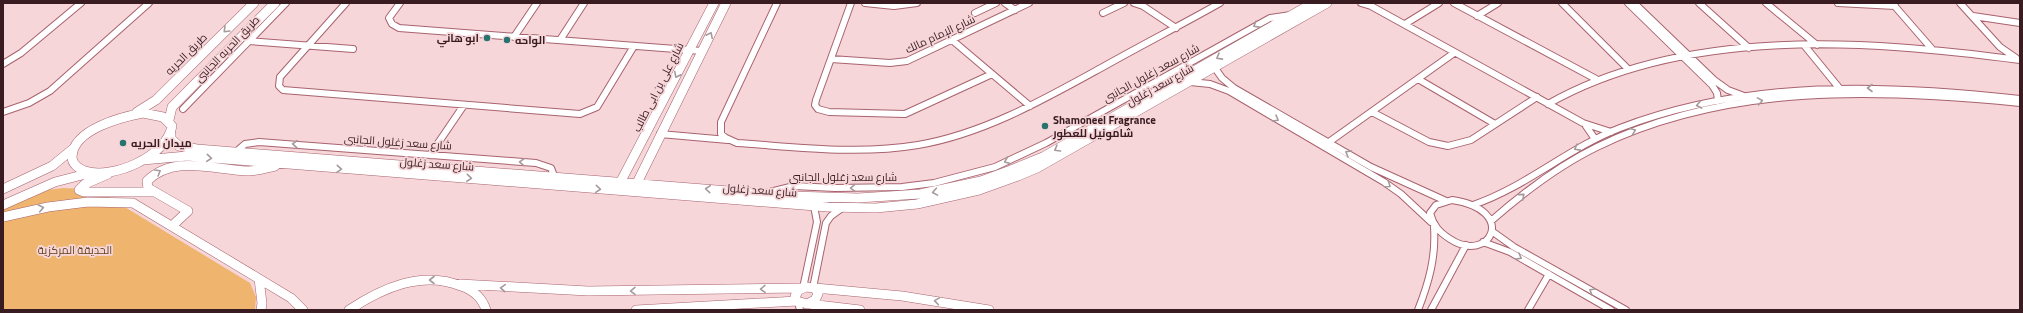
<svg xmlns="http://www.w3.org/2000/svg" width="2023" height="313" viewBox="0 0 2023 313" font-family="'Titillium Web',Cairo,sans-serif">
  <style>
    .green { fill: #efb46e }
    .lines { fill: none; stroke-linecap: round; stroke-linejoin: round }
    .street-casing { stroke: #a8636e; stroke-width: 8 }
    .secondary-casing { stroke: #a8636e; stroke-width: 10 }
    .street { stroke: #fff; stroke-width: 6 }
    .secondary { stroke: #fff; stroke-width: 9 }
    .oneway { stroke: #a6999b }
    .poi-dot { fill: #29736f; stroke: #f6d6d9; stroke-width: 1.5 }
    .labels { text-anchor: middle; stroke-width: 3.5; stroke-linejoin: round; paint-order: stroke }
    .street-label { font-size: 11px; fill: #391c21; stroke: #f6d6d9 }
    .poi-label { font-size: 11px; font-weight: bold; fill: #391c21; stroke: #f6d6d9; text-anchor: start }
    .park-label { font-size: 11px; fill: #63441e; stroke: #f6d6d9 }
  </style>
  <rect width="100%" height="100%" fill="#f6d6d9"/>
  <path class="green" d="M63 188 86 189 105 195 250 283 256 297 255 310H3V208L39 191Z"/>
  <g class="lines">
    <defs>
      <path id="street" d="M346 3 280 77 279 86 283 90 580 114 597 107 634 46
        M400 3 389 18 392 24 399 28 702 51
        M777 3 721 122V134L726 138 737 143C797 147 858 155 918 145 983 134 1043 100 1101 68 1140 46 1181 25 1220 3
        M851 3 816 100 815 105 818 109 829 112 905 114 992 74
        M865 3 894 6 917 3
        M1005 3 1015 10
        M1134 3 1143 6 1176 28
        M1361 3 1371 6 1583 123 1611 132
        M1454 3 1596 79
        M1562 3 1627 68
        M1628 3 1712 85 1717 93 1718 101
        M1634 3 1714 80 1728 90 1744 96
        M1699 3 1749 48
        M1766 3 1817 45
        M1838 3 1895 6
        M1892 3 1932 49
        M1960 3 2000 47 2016 58
        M975 13 996 3
        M1103 13 1124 3
        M1477 16 1498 3
        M1973 16 2020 23
        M1405 24 1439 3
        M514 37 537 3
        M560 40 584 3
        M952 40 1030 106
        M248 41 353 49
        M1804 45 1840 89
        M831 59 890 63 907 61 1029 3
        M3 64 21 53 81 3
        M1215 68 1222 78 1234 88 1371 167 1446 201
        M1418 79 1495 124
        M1190 82 1210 84 1229 91 1384 182 1401 194 1431 222
        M1548 104C1686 26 1868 40 2020 60
        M183 109 286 3
        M3 112 29 103 50 91 149 3
        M1372 112 1429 142 1448 146 1471 140 1537 97
        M1586 126 1595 139
        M660 134 728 140
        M1329 142 1454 53
        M237 151 245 144 259 142 536 163 551 168 554 176
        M430 155 464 105
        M766 193 794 186 835 188 902 187 934 183 995 167 1046 143 1270 18 1291 15
        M1452 200C1519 210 1490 265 1450 239 1439 232 1433 225 1430 213L1436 205Z
        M1473 205C1526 187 1568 148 1620 128 1748 79 1886 84 2020 99
        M1491 221C1524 192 1558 166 1597 147 1728 83 1880 89 2020 103
        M1493 232 1514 247 1626 310
        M1483 242 1510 252 1611 310
        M803 288 817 222 814 206
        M813 288 826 223 831 216 842 208
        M798 302 800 310
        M1418 310C1429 282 1436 257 1434 227
        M1431 310 1466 245
        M1528 310 1549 274"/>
      <path id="secondary" d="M137 112 156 100 254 3
        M143 113 163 117 172 126C167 156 113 180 85 171 79 169 72 164 72 157 73 129 122 117 143 113Z
        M169 120 172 107 275 3
        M171 134V139L179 146 197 149 792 196 858 198 920 194 981 181 1011 170 1043 157 1313 3
        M143 160 187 156 828 207 876 208 917 204 979 190 1018 176 1037 168 1327 3
        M108 174 85 184 79 190 84 192H155
        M621 181 714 3
        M637 183 726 3
        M3 189 52 166 74 148
        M3 205 55 182 90 173
        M3 217 48 207 88 202 133 203 291 298 303 310
        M172 226 188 211 148 188 147 181C174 154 214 170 248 171 257 171 266 168 275 166
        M259 279 262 303 261 310
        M460 284 588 291 802 288
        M806 287 815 288 818 294 815 300 807 304 797 301 795 296 799 290Z
        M815 288 902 296 989 310
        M809 304 860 310
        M349 310C382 288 422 270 461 286 473 290 482 297 486 310
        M636 310 797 301"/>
    </defs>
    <use href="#street" class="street-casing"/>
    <use href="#secondary" class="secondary-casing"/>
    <use href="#street" class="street"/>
    <use href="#secondary" class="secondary"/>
  </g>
  <defs><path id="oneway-chevron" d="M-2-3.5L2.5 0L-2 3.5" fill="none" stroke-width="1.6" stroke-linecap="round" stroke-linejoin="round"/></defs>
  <g class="oneway">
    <use href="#oneway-chevron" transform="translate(1256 25) rotate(151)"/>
    <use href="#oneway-chevron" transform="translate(226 30) rotate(135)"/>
    <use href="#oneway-chevron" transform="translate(710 35) rotate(-63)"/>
    <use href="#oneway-chevron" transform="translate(1219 57) rotate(151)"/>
    <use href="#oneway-chevron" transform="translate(677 75) rotate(117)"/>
    <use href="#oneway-chevron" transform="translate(1870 88) rotate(180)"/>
    <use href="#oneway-chevron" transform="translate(1760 101) rotate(-10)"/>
    <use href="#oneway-chevron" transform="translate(1699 105) rotate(169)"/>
    <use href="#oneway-chevron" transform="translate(1276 119) rotate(30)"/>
    <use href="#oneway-chevron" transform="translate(1633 131) rotate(-21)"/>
    <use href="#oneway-chevron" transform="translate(295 144) rotate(-176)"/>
    <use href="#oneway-chevron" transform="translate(1577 148) rotate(152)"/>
    <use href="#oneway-chevron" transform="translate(1057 149) rotate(150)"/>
    <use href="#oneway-chevron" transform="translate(1348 153) rotate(-150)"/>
    <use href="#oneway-chevron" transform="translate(209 158) rotate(5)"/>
    <use href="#oneway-chevron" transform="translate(1007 161) rotate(157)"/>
    <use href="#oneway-chevron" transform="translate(522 162) rotate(-176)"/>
    <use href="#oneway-chevron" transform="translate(339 169) rotate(4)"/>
    <use href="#oneway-chevron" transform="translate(158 172) rotate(-31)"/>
    <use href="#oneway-chevron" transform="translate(469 178) rotate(5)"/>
    <use href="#oneway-chevron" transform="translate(1388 185) rotate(35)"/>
    <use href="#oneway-chevron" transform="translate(853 188) rotate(179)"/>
    <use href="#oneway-chevron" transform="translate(598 189) rotate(5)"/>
    <use href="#oneway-chevron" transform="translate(708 189) rotate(-175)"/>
    <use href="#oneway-chevron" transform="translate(935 192) rotate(170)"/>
    <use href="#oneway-chevron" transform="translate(1522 196) rotate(-40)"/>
    <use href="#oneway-chevron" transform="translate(41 208) rotate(-12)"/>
    <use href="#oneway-chevron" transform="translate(1519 257) rotate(29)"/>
    <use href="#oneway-chevron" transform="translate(432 280) rotate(180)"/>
    <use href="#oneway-chevron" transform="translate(503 288) rotate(-176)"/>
    <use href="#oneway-chevron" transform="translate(763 289) rotate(179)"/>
    <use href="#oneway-chevron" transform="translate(633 291) rotate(179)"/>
    <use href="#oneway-chevron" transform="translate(1592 291) rotate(-150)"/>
    <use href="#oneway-chevron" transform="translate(937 301) rotate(-171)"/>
  </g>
  <g class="poi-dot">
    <circle cx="487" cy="38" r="4"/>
    <circle cx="507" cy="40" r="4"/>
    <circle cx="1045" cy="126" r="4"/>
    <circle cx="123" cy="143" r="4"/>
  </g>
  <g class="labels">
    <g class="street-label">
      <text transform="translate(940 34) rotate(-25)" y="4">شارع الإمام مالك</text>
      <text transform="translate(227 49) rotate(-46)" y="4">طريق الحريه الجانبى</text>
      <text transform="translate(186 54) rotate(-45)" y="4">طريق الحريه</text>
      <text transform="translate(1151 73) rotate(-29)" y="4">شارع سعد زغلول الجانبى</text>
      <text transform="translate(1160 85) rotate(-29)" y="4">شارع سعد زغلول</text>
      <text transform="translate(658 87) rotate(-63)" y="4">شارع على بن ابى طالب</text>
      <text transform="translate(398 142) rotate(4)" y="4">شارع سعد زغلول الجانبى</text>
      <text transform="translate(437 164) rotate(4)" y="4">شارع سعد زغلول</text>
      <text x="843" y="181">شارع سعد زغلول الجانبى</text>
      <text transform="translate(760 190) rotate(4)" y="4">شارع سعد زغلول</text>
    </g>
    <g class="poi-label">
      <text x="479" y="42" text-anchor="end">ابو هاني</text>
      <text x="515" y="44">الواحه</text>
      <text x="1053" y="124">Shamoneel Fragrance<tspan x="1053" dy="13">شامونيل للعطور</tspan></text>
      <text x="131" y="147">ميدان الحريه</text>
    </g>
    <g class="park-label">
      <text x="75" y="254">الحديقة المركزية</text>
    </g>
  </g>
  <rect width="2023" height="313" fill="none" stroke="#391c21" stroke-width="8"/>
</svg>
